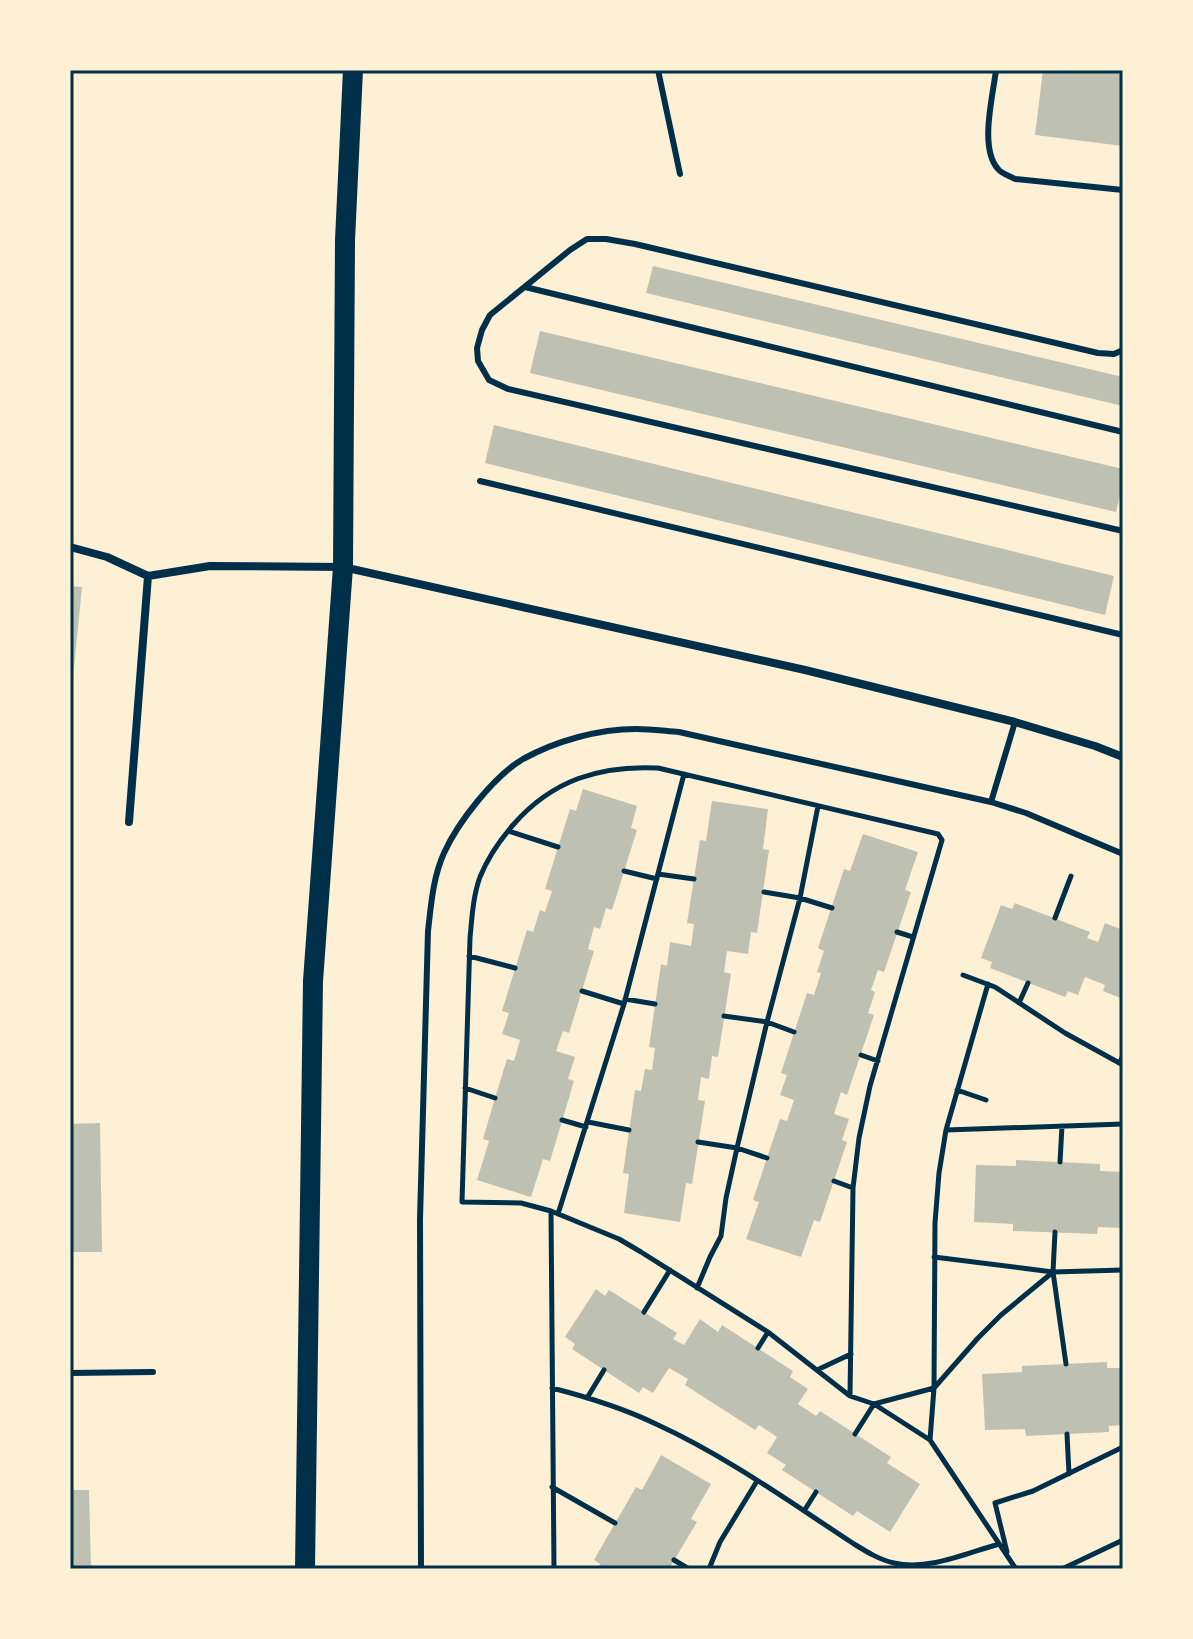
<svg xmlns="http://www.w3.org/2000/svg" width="1193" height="1639" viewBox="0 0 1193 1639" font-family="Quicksand,sans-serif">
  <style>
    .building { fill: #bec0b2 }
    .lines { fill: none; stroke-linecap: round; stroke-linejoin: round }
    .path { stroke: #003049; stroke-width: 5 }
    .service { stroke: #003049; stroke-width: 6 }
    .minor { stroke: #003049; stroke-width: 8 }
    .primary { stroke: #003049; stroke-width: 20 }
    .neatline { fill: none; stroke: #003049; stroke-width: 3 }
  </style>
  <rect width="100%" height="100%" fill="#fdf0d5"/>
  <path class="building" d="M1043 70H1123V146L1035 135Z
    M653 266 1123 377V406L646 293Z
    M540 331 1123 469V483L1116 512 530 373Z
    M494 425 1114 576 1105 615 485 463Z
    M70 586 82 587 72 687H70Z
    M583 789 637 806 631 828 637 830 612 910 606 908 600 929 594 927 588 949 594 951 569 1033 563 1031 556 1051 575 1057 568 1079 574 1081 550 1161 543 1159 531 1197 477 1180 489 1141 483 1139 495 1098 507 1059 514 1061 520 1040 502 1034 509 1013 502 1011 527 930 533 932 540 910 545 912 552 891 545 889 570 809 576 811Z
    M712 801 768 809 763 849 769 850 757 933 751 932 748 954 727 951 724 972 731 974 718 1057 712 1056 709 1079 701 1077 698 1100 705 1101 692 1184 686 1183 680 1222 624 1213 629 1174 623 1173 635 1090 641 1091 645 1069 652 1070 655 1048 649 1047 661 964 667 966 670 942 691 946 694 924 687 923 700 840 706 841Z
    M863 834 918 852 905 890 911 892 884 972 878 970 871 990 875 992 868 1013 874 1015 847 1095 841 1092 834 1114 849 1119 842 1140 847 1142 820 1222 814 1220 801 1257 746 1239 759 1202 753 1200 780 1119 787 1121 794 1100 780 1095 787 1075 781 1073 807 993 814 995 821 973 817 972 824 951 818 948 844 869 850 871Z
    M1015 903 1090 932 1087 938 1098 942 1105 923 1123 930V999L1103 991 1105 985 1085 977 1078 995 1068 991 1065 997 990 968 992 962 981 958 1001 905 1012 909Z
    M100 1123 102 1252H70V1124Z
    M1016 1160 1100 1164V1171L1123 1172V1218H1120V1228L1098 1227 1097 1234 1013 1231V1224L974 1222 976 1165 1016 1166Z
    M596 1289 605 1296 609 1290 677 1333 673 1339 684 1345 700 1319 718 1332 722 1325 793 1371 790 1377 808 1389 798 1404 816 1416 820 1411 891 1457 887 1463 920 1484 890 1532 857 1511 853 1516 782 1470 786 1465 767 1453 777 1437 759 1425 755 1430 685 1385 688 1379 669 1368 653 1393 643 1387 639 1393 572 1349 575 1344 565 1337Z
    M1107 1362V1368H1123V1425L1109 1426V1432L1026 1436 1025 1429 985 1430 982 1374 1022 1372V1366Z
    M661 1455 711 1484 691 1519 697 1522 669 1569H597L600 1564 594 1560 636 1487 642 1490Z
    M70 1490H89L91 1569H70Z"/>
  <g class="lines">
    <path class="path" d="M508 831 558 847
      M624 871 657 879
      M658 874 694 879
      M764 892 800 898 832 908
      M1055 918 1071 876
      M897 932 913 937
      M469 956 515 968
      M963 975 995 987 1065 1033 1123 1065
      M582 991 624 1004
      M625 999 655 1004
      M1019 1003 1028 983
      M724 1016 767 1022 794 1032
      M861 1055 878 1061
      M1120 1063 1123 1055
      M465 1088 495 1098
      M957 1090 986 1100
      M562 1120 586 1127
      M588 1122 629 1130
      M946 1130 1123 1124
      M698 1142 737 1148 767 1158
      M1060 1162 1062 1126
      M834 1181 853 1188
      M551 1211 619 1239 641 1252 768 1332 850 1396 874 1404 934 1388 978 1338 1001 1315 1053 1272
      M558 1214 624 1004 684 774
      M1055 1232 1053 1272 1066 1364
      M934 1257 1053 1272 1123 1270
      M697 1288 710 1257 721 1236 726 1198 737 1148 767 1022 800 898 818 806
      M644 1312 670 1270
      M758 1348 768 1332
      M817 1370 851 1354
      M552 1388C587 1397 623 1408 656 1424 726 1456 790 1502 854 1544 867 1552 880 1560 894 1563 928 1571 967 1553 999 1544
      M587 1398 604 1370
      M855 1434 874 1404 930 1440 1016 1569
      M1067 1434 1069 1474
      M930 1440 934 1388 935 1223 939 1173 946 1130 988 984
      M552 1487 615 1523
      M804 1511 816 1492
      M1007 1552 995 1503 1033 1491 1123 1447
      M674 1560 689 1569
      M554 1569 551 1211 521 1203 462 1202 470 938C472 918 473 896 480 877 488 857 500 840 513 825 552 780 600 765 658 768L938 834 942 840 870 1086 859 1138 853 1188 850 1396
      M709 1569 720 1542 757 1481
      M1062 1569 1123 1540"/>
    <path class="service" d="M658 70 680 174
      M996 70C993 96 979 148 998 169 1002 174 1010 176 1015 179L1123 190
      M525 287 1123 432
      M1123 350 1114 354 1098 353 635 244 606 239H587L570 250 490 315 482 330 477 348 478 361 489 380 508 389 1123 531
      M480 481 1123 635
      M991 802 1015 722
      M70 1373 153 1372
      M421 1569 420 1219 428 931C431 905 433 877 444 853 458 822 494 776 523 759 556 741 598 729 636 729 650 729 665 731 679 732L991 802 1026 813 1123 854"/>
    <path class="minor" d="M70 547 107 557 148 576 210 566 343 567 805 670 1015 722 1095 746 1123 757
      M129 822 148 576"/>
    <path class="primary" d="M305 1569 313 981 343 567 345 240 353 70"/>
  </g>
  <rect width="1193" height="1639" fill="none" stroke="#fdf0d5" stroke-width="144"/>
  <rect x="72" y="72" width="1049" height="1495" class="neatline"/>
</svg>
